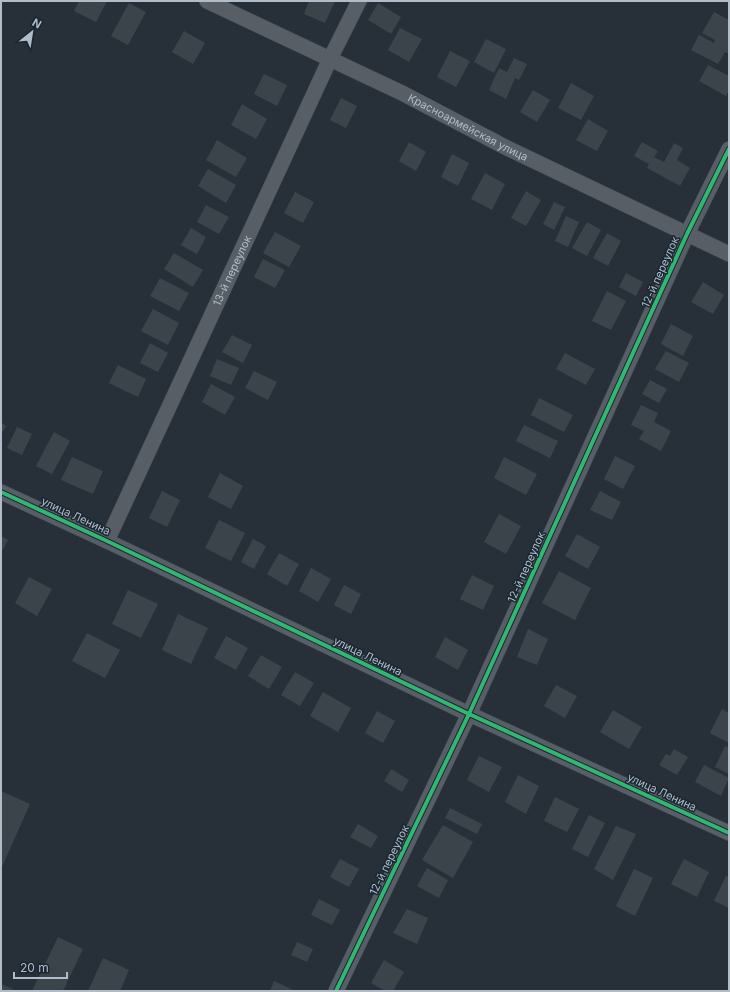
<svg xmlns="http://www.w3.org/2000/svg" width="730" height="992" viewBox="0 0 730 992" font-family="Inter,sans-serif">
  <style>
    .building { fill: #3c444b }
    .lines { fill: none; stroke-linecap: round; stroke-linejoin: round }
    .street-casing { stroke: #464c52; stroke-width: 16 }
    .street { stroke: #585e65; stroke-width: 15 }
    .cycleway-casing { stroke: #1a2733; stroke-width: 6 }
    .cycleway { stroke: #33b770; stroke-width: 4 }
    .labels { text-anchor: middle; stroke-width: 3; stroke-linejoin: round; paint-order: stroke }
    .street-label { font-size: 11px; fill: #b0bdc9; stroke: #1a2733 }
  </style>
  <rect width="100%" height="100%" fill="#273038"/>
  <path class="building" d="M79 1H107L96 22 74 11Z
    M309 1H335L325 23 304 14Z
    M129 3 146 12 128 45 111 36Z
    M378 3 401 17 391 34 368 20Z
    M714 12 729 20V54L725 52 718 64 691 50 699 35 714 43 715 40 702 33Z
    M400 28 422 39 409 62 388 50Z
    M184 31 205 43 193 64 172 52Z
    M486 39 506 49 494 73 474 62Z
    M450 51 470 61 456 87 437 77Z
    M514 58 527 64 519 80 515 78 506 99 489 90 499 68 507 72Z
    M708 65 729 76V91L726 96 699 81Z
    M264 74 287 85 277 106 254 94Z
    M571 83 594 96 581 120 558 108Z
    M533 90 550 100 537 122 520 112Z
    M341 98 357 106 346 128 330 120Z
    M242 104 267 119 256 139 231 125Z
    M588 119 608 131 597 151 576 140Z
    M217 140 247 158 236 177 206 160Z
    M409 142 426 152 416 171 399 161Z
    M642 142 658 151 654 157 664 162 674 143 683 148 677 160 690 168 680 186 647 168 649 164 634 156Z
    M452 154 469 163 458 186 441 177Z
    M208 169 236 185 226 203 198 186Z
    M485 173 505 184 492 210 471 199Z
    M526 191 541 200 526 226 511 218Z
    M295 192 314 202 303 223 284 213Z
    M554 202 565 207 554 230 543 224Z
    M206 205 229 217 219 234 197 222Z
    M566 216 579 222 568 247 555 241Z
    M587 222 601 230 587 256 572 248Z
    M191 228 206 237 197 254 181 245Z
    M275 232 301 246 289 267 263 253Z
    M607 233 621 241 608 266 593 258Z
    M174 253 203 270 193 287 164 269Z
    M263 259 285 270 275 288 254 277Z
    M626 273 643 282 636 296 619 287Z
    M160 278 189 293 179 311 150 296Z
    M703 282 724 295 713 314 691 302Z
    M607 291 626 301 611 330 592 321Z
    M153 309 179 323 168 345 141 331Z
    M671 324 693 336 683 356 661 344Z
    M232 335 252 345 243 363 222 352Z
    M150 343 168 353 158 372 140 363Z
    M666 351 689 363 679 382 655 369Z
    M565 353 595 369 586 385 556 369Z
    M217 359 239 368 231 385 210 376Z
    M118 365 146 379 138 397 109 383Z
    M254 371 277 382 268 400 245 388Z
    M650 380 667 389 659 403 642 394Z
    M211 384 235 397 225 415 202 402Z
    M539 398 573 415 564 432 531 415Z
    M641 405 658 413 654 422 671 431 661 451 639 439 644 431 631 425Z
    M1 422 6 426 1 434Z
    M524 425 558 441 550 458 516 441Z
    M17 427 32 434 22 455 7 448Z
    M54 432 70 441 52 474 36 466Z
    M615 456 635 466 623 489 604 479Z
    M72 457 103 471 93 494 61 480Z
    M504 457 537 474 526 495 494 478Z
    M220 473 243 486 231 509 208 497Z
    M162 491 180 500 167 527 149 518Z
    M600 491 621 502 612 520 590 510Z
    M499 514 521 526 506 554 484 542Z
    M219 520 245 533 231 561 205 548Z
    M577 534 600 547 588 569 565 556Z
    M1 536 8 540 1 553Z
    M253 539 266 546 254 569 241 562Z
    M279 553 299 564 287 586 267 574Z
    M311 568 331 579 318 602 299 591Z
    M559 571 591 588 575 620 542 603Z
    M472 575 494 586 483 610 460 599Z
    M29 577 52 589 37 616 15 603Z
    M344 585 361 594 351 614 334 605Z
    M128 590 158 604 141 638 112 624Z
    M178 614 208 628 191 664 162 650Z
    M528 629 548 639 537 665 517 657Z
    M87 633 120 650 105 678 72 661Z
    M226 636 248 648 236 670 214 658Z
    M445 637 468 650 458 670 435 657Z
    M261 655 282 667 269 689 248 676Z
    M295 672 314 683 300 706 281 695Z
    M556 685 577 696 565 718 544 706Z
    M323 692 351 708 338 732 310 716Z
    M722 709 729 713V743L710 733Z
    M613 710 642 727 629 749 600 732Z
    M377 711 395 721 383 743 365 733Z
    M725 746 729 748V774L715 767Z
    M674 749 688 757 677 775 659 765 666 754 670 756Z
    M479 756 502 767 489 792 467 780Z
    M704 765 729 778 721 796 695 782Z
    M391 769 409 780 402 792 384 781Z
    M518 775 539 786 526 814 505 802Z
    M1 791 30 804 1 869Z
    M555 797 579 809 567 832 544 821Z
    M450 808 482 824 477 834 445 818Z
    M589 815 605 823 588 857 572 849Z
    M358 824 378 836 371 848 350 837Z
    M443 825 473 842 453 878 422 860Z
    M616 826 636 834 613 880 594 869Z
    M340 859 359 869 349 887 330 877Z
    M684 859 709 872 697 897 671 884Z
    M427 868 448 880 439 898 417 886Z
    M634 869 653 878 635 916 616 906Z
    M726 876 729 877V908L714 901Z
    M319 899 340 910 332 925 311 915Z
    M407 909 428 918 417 944 393 933Z
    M58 937 83 949 63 991H32Z
    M297 942 313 949 307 962 291 955Z
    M103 958 129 970 120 991H88Z
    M384 960 404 972 393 991H385L371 983Z
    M274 981 295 991H270Z
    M1 984 13 989 12 991H1Z"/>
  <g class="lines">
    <defs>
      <g id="street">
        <path id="s1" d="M207 1 402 93 507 148 729 254"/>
        <path d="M1 492 107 541 469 714 729 833"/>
        <path id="s2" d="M107 541 330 59 359 1"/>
        <path d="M336 991 469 714 687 234 729 149"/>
      </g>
    </defs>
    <use href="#street" class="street-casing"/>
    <use href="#street" class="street"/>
    <defs>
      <path id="cycleway" d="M1 492 107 541 469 714 729 833
        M336 991 469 714 687 234 729 149"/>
    </defs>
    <use href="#cycleway" class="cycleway-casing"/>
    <use href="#cycleway" class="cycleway"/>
  </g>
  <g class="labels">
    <g class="street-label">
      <text dy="4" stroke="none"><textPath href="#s1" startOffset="290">Красноармейская улица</textPath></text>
      <text dy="4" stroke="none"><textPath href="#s2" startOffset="298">13-й переулок</textPath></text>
      <text transform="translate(660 272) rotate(-66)" y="4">12-й переулок</text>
      <text transform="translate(76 516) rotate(25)" y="4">улица Ленина</text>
      <text transform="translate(526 567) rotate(-66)" y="4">12-й переулок</text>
      <text transform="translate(368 656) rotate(26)" y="4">улица Ленина</text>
      <text transform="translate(662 792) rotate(25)" y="4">улица Ленина</text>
      <text transform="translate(389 860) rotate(-64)" y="4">12-й переулок</text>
    </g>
  </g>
  <rect width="730" height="992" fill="none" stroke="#b0bdc9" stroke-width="4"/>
  <g transform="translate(32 32) rotate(30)" stroke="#1a2733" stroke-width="3" paint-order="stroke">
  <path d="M0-3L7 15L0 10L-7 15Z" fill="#b0bdc9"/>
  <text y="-6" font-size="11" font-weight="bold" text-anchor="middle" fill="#b0bdc9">N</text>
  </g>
  <path d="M14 972v6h53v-6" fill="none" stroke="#b0bdc9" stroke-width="2"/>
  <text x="20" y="972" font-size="12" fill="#b0bdc9" stroke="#1a2733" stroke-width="3" paint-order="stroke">20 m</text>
</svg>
